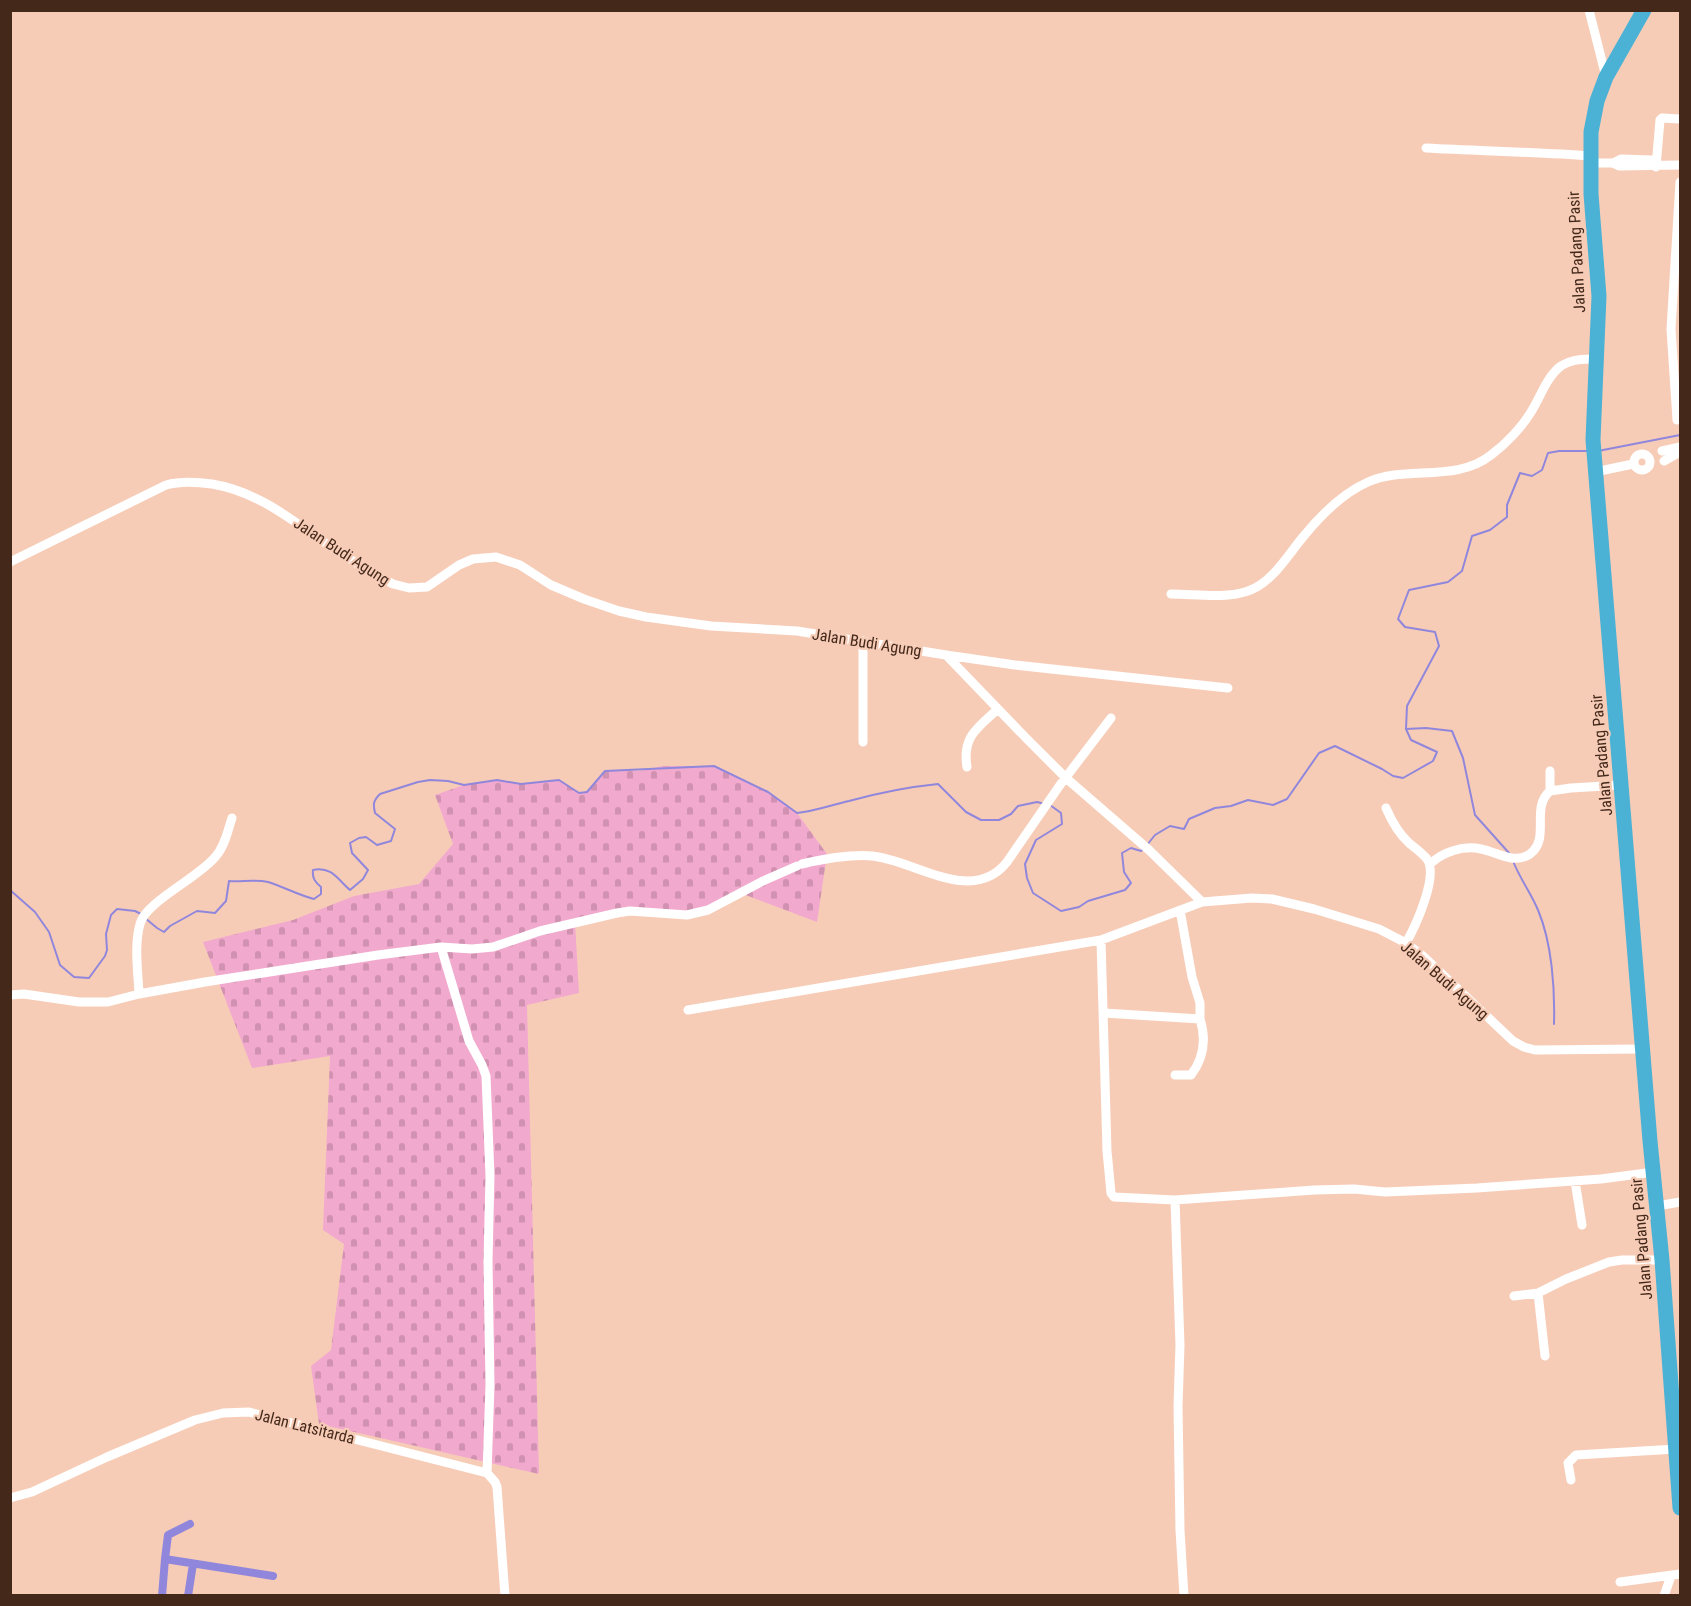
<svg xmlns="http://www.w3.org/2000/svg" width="1691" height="1606" viewBox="0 0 1691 1606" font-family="'Roboto Condensed',sans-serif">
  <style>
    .cemetery { fill: url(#cemetery-stones) }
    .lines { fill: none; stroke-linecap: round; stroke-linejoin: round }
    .stream { stroke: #9087dc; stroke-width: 2 }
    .canal { stroke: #9087dc; stroke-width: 8 }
    .minor { stroke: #fff; stroke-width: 9 }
    .trunk { stroke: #4bb2d6; stroke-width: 15 }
    .labels { text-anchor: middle; stroke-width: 4.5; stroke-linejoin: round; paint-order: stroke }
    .street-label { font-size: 16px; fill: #44291b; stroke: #f7ccb7 }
  </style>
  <defs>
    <pattern id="cemetery-stones" width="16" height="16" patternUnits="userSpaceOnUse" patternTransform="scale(1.5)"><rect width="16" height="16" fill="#f2a9ce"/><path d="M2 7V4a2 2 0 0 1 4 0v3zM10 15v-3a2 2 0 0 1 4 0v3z" fill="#d191b0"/></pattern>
  </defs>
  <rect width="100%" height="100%" fill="#f7ccb7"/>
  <path class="cemetery" d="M663 766H714L768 792 797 813 827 854 817 922 743 894 696 917 643 908 575 922 579 993 527 1005 539 1474 319 1424 311 1366 331 1350 344 1244 323 1230 330 1056 252 1068 203 942 293 920 354 896 419 884 453 844 435 795 464 785 497 780 521 784 559 780 580 793C593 791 595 779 605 771H639Z"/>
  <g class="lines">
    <path class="stream" d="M1598 451 1680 435
      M1406 729 1426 728 1452 731 1463 758 1475 815 1509 853
      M1050 805 1061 813 1062 824 1036 840 1025 864 1027 878 1033 893 1061 911 1079 907 1088 901 1125 890 1131 883 1124 872 1122 853 1131 848 1141 851 1143 849
      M1147 845 1155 835 1170 826 1184 829 1189 819 1215 808 1231 806 1248 800 1273 805 1287 799 1319 753 1335 746 1382 769 1393 776 1403 778 1433 761 1437 752 1411 740 1406 729 1407 706 1439 646 1435 632 1405 627 1398 619 1409 590 1448 582 1462 571 1472 536 1490 530 1507 517V505L1520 473 1532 476 1542 470 1548 453 1559 451H1587
      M1513 861C1520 879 1531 893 1538 910 1552 943 1555 989 1554 1024
      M10 890 35 912 49 932 60 965 74 977 89 978 105 956 107 950 106 934 111 915 117 909 135 911 141 914
      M145 918 157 928 164 932 170 926 197 911 215 913 226 901 229 881C242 882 255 879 268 882 284 887 298 895 314 899L321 894V887C315 882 312 878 313 870 332 866 338 880 350 890L363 879 368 870 352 853 350 843 359 838 366 837 377 845 391 841 395 829 375 813C373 804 373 801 380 794L418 782 430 780 448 781 464 785 497 780 521 784 559 780 579 793 587 792 605 771 714 766 768 792 797 813C816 811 831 805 849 801 878 793 908 787 938 784L966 812 981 820H999L1011 814 1018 806 1037 802 1045 804"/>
    <path class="canal" d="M190 1524 168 1535 165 1559 273 1576
      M162 1596 165 1559
      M188 1596 193 1564"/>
    <path class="minor" d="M1589 10 1606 77
      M1426 148C1481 151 1535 152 1590 156
      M1590 163H1613L1619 166 1680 165
      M1613 163 1621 159 1652 160
      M1656 167 1660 120 1662 118 1680 119
      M1677 420 1671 329 1680 182
      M1662 451 1680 447
      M1634 462a8 8 0 1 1 16 0a8 8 0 1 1-16 0Z
      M1664 461 1680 452
      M1595 472 1633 464
      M10 562 166 485C181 481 197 482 212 484 260 492 294 522 334 549 353 562 373 573 393 584L409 588 427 587 459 565 473 559 496 557 520 565 551 585 584 599 619 611 646 617 711 626 797 631 946 655 1026 738 1066 778 1149 850 1202 902 1252 898 1272 899 1314 909 1379 929 1406 943 1423 956 1513 1041 1524 1047 1535 1050 1643 1049
      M1171 594C1195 594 1225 599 1248 591 1272 583 1287 556 1303 537 1320 516 1343 493 1368 482 1406 465 1456 483 1491 455 1506 444 1522 427 1531 412 1540 398 1547 376 1561 366 1572 359 1584 359 1596 359
      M946 655 1015 665 1228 688
      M863 742V641
      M967 767C962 737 977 728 998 709
      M1550 791V771
      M1386 808C1392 822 1398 833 1409 843 1415 848 1422 853 1427 859 1439 876 1415 927 1406 943
      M802 864C824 859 849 854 872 856 915 860 972 906 1007 862L1060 785 1111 718
      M1430 864C1443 852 1463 845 1481 849 1497 852 1514 865 1530 854 1551 838 1530 808 1550 791L1571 788 1622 785
      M1101 940 1107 1151 1111 1193 1114 1197 1175 1200 1314 1190 1354 1189 1385 1192 1477 1188 1601 1179 1654 1172
      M441 947 469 1041 482 1065 486 1076 490 1176 488 1261 490 1385 487 1473
      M139 994C138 972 134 945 140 924 145 902 200 877 216 856 225 846 228 830 232 818
      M10 995 24 994 79 1002H108L139 994 205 982 378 955 441 947 472 949 493 947 540 931 617 913 630 911 687 915 708 910 763 881 797 866
      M688 1010 1101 940 1202 902
      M1104 1013 1200 1019V1003L1192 977 1180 910
      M1175 1075H1191C1204 1058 1206 1038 1200 1019
      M1575 1181 1582 1225
      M1175 1200 1180 1345 1178 1406 1180 1530 1184 1596
      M1657 1206 1680 1202
      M1538 1293 1545 1356
      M1514 1296 1538 1293 1566 1279 1609 1262 1622 1260H1662
      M1571 1480 1568 1463 1576 1455 1676 1449
      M10 1498 32 1492 107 1457 195 1420 223 1413 249 1412 487 1473 495 1482 497 1487 505 1596
      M1620 1582 1680 1574
      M1664 1596 1671 1576 1673 1575"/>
    <path class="trunk" d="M1644 10 1606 77 1597 101 1591 132V194L1599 296 1593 440 1650 1141 1662 1260 1680 1508"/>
  </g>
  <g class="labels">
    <g class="street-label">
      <text transform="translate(1576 252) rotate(-93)" y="6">Jalan Padang Pasir</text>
      <text transform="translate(342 551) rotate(33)" y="6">Jalan Budi Agung</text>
      <text transform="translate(867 642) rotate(9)" y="6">Jalan Budi Agung</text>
      <text transform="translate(1601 755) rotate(-95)" y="6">Jalan Padang Pasir</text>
      <text transform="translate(1445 980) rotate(41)" y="6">Jalan Budi Agung</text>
      <text transform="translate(1641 1239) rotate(-95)" y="6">Jalan Padang Pasir</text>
      <text transform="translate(305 1426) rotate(14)" y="6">Jalan Latsitarda</text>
    </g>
  </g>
  <rect width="1691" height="1606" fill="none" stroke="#44291b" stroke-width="24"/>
</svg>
